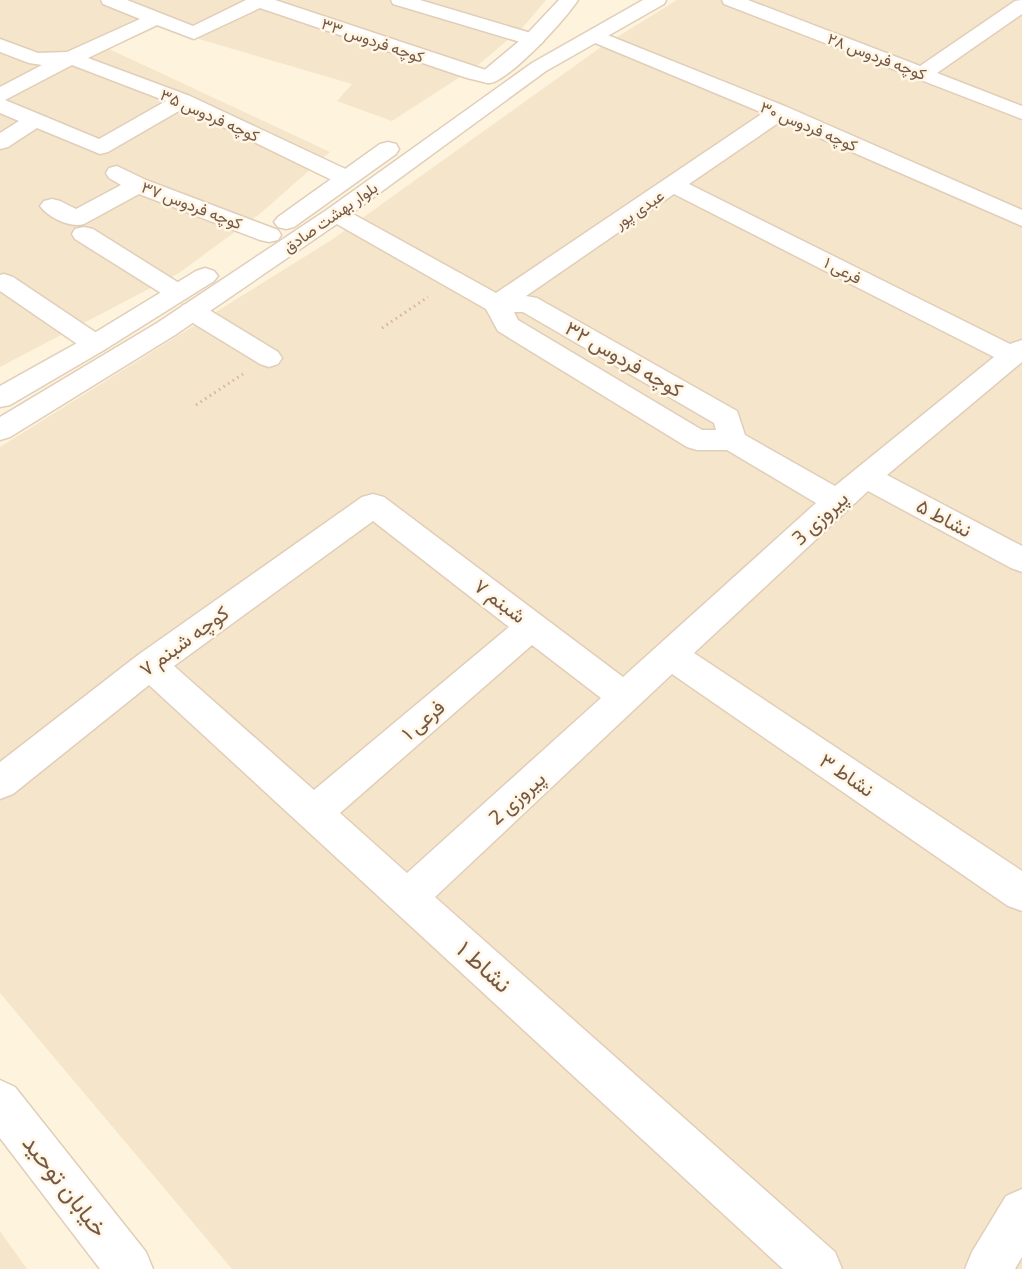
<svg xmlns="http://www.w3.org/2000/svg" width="1022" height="1269" viewBox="0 0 1022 1269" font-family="'Exo 2',Vazirmatn,sans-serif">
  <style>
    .residential { fill: #f5e5cb }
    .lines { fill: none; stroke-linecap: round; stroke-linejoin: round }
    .minor-casing { stroke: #e1ceb9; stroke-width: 3 }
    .tertiary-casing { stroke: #e1ceb9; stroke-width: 3 }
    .path { stroke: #d9b497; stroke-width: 3; stroke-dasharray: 1.5 4; stroke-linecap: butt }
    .minor { fill: #fff; fill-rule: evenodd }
    .tertiary { fill: #fff; fill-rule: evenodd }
    .labels { text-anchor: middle; stroke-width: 5; stroke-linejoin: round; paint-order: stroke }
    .far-street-label { font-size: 16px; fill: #745845; stroke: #fff6e5 }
    .street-label { font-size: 20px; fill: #745845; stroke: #fff6e5 }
    .near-street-label { font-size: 24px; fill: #745845; stroke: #fff6e5 }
  </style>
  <rect width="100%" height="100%" fill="#fef3dd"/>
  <path class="residential" d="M0 0H546L523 27 477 66 392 121 337 101 352 84 158 27 109 49 330 152 262 212 179 273 0 367Z
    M677 0H1022V1269H232L0 993V447L333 239 601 47Z
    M0 1231 27 1269H0Z"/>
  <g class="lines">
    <defs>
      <path id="minor" d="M101 0H127L193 26 246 0H275L495 73 498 77 495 81 488 83 467 78 260 8 194 39 157 25 88 58 190 96 354 173 357 178 354 183 346 185 338 183 184 108 108 152 100 154 37 128 8 147 0 149V133L19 121 0 113V87L42 65 29 63 0 52V39L38 53 67 52 140 19 103 4ZM72 65 166 101 99 139 5 100Z
        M391 0H420L541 36 544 40 541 44H527L393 4Z
        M722 0H748L920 66 1015 1 1022 0V14L937 73 1022 106V119L724 4Z
        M595 30 787 107 1022 210V226L781 121 689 184 1010 344 1022 340V362L887 475 1022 546V572L1011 568 868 491 694 653 1022 871V911L1008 906 672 674 435 897 835 1252 842 1269H783L149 685 13 794 0 799V762L138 655 362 497 373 494 384 497 623 677 816 503 727 450H697L687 447 498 331 486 309 328 219 324 214 328 209 336 207 344 209 496 293 763 113 588 40 585 36 588 32ZM674 194 994 357 835 486 745 435 737 411 537 298 526 296ZM514 312H523L714 423 716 430H702L518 320ZM373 521 509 627 314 790 174 666ZM532 645 601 698 407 873 340 813Z
        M117 166 146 180 278 230 281 235 278 240 269 242 260 240 139 194 84 224C70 228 49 218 40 206L44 201 52 199 60 201 76 209 121 185 109 178 106 173 109 168Z
        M84 227 93 229 187 288 191 293 187 298 178 301 169 298 75 239 72 234 75 229Z
        M4 274 13 277 104 338 108 344 104 350 95 352 86 350 0 291V275Z
        M192 303 201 305 278 352 282 358 278 364 269 367 260 364 183 317 179 311 183 305Z
        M1022 1189V1257L1015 1269H965L972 1252 1006 1196Z"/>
      <path id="tertiary" d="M559 0H578C564 21 517 72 494 82 490 84 486 83 481 81L478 77 481 73 524 37Z
        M643 0H666L664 4 546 71 344 219 175 335 10 437 0 440V417L157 323 328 209 532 63Z
        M388 142 396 144 399 149 396 154 294 227 286 229 278 227 274 222 278 217 380 144Z
        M205 268 214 271 218 276 214 281 104 350 10 405 0 407V386L86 338 196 271Z
        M0 1080 15 1087 146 1252 153 1269H100L0 1138Z"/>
    </defs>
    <use href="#minor" class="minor-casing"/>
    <use href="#tertiary" class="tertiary-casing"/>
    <path class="path" d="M382 328 428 297
      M196 405 243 374"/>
    <use href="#minor" class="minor"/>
    <use href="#tertiary" class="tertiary"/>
  </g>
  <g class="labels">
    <g class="far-street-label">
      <text transform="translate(373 40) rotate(19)" y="6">کوچه فردوس ۳۳</text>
      <text transform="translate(877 56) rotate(21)" y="6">کوچه فردوس ۲۸</text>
      <text transform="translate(210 115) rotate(24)" y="6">کوچه فردوس ۳۵</text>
      <text transform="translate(809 126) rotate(23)" y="6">کوچه فردوس ۳۰</text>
      <text transform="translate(192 205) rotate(21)" y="6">کوچه فردوس ۳۷</text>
      <text transform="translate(639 209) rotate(-34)" y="6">عبدی پور</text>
      <text transform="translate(330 217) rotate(-35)" y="6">بلوار بهشت صادق</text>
      <text transform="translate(843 270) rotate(27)" y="6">فرعی ۱</text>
    </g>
    <g class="street-label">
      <text transform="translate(624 359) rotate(30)" y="7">کوچه فردوس ۳۲</text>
      <text transform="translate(820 518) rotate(-43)" y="7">پیروزی 3</text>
      <text transform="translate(944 518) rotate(28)" y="7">نشاط ۵</text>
      <text transform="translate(500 601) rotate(37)" y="7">شبنم ۷</text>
      <text transform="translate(184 641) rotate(-36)" y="7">کوچه شبنم ۷</text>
      <text transform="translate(423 720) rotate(-41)" y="7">فرعی ۱</text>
      <text transform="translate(847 775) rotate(34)" y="7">نشاط ۳</text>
      <text transform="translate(517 798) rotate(-42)" y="7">پیروزی 2</text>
    </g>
    <g class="near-street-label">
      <text transform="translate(484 967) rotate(42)" y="8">نشاط ۱</text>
      <text transform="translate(65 1186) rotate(52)" y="8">خیابان توحید</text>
    </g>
  </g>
</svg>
